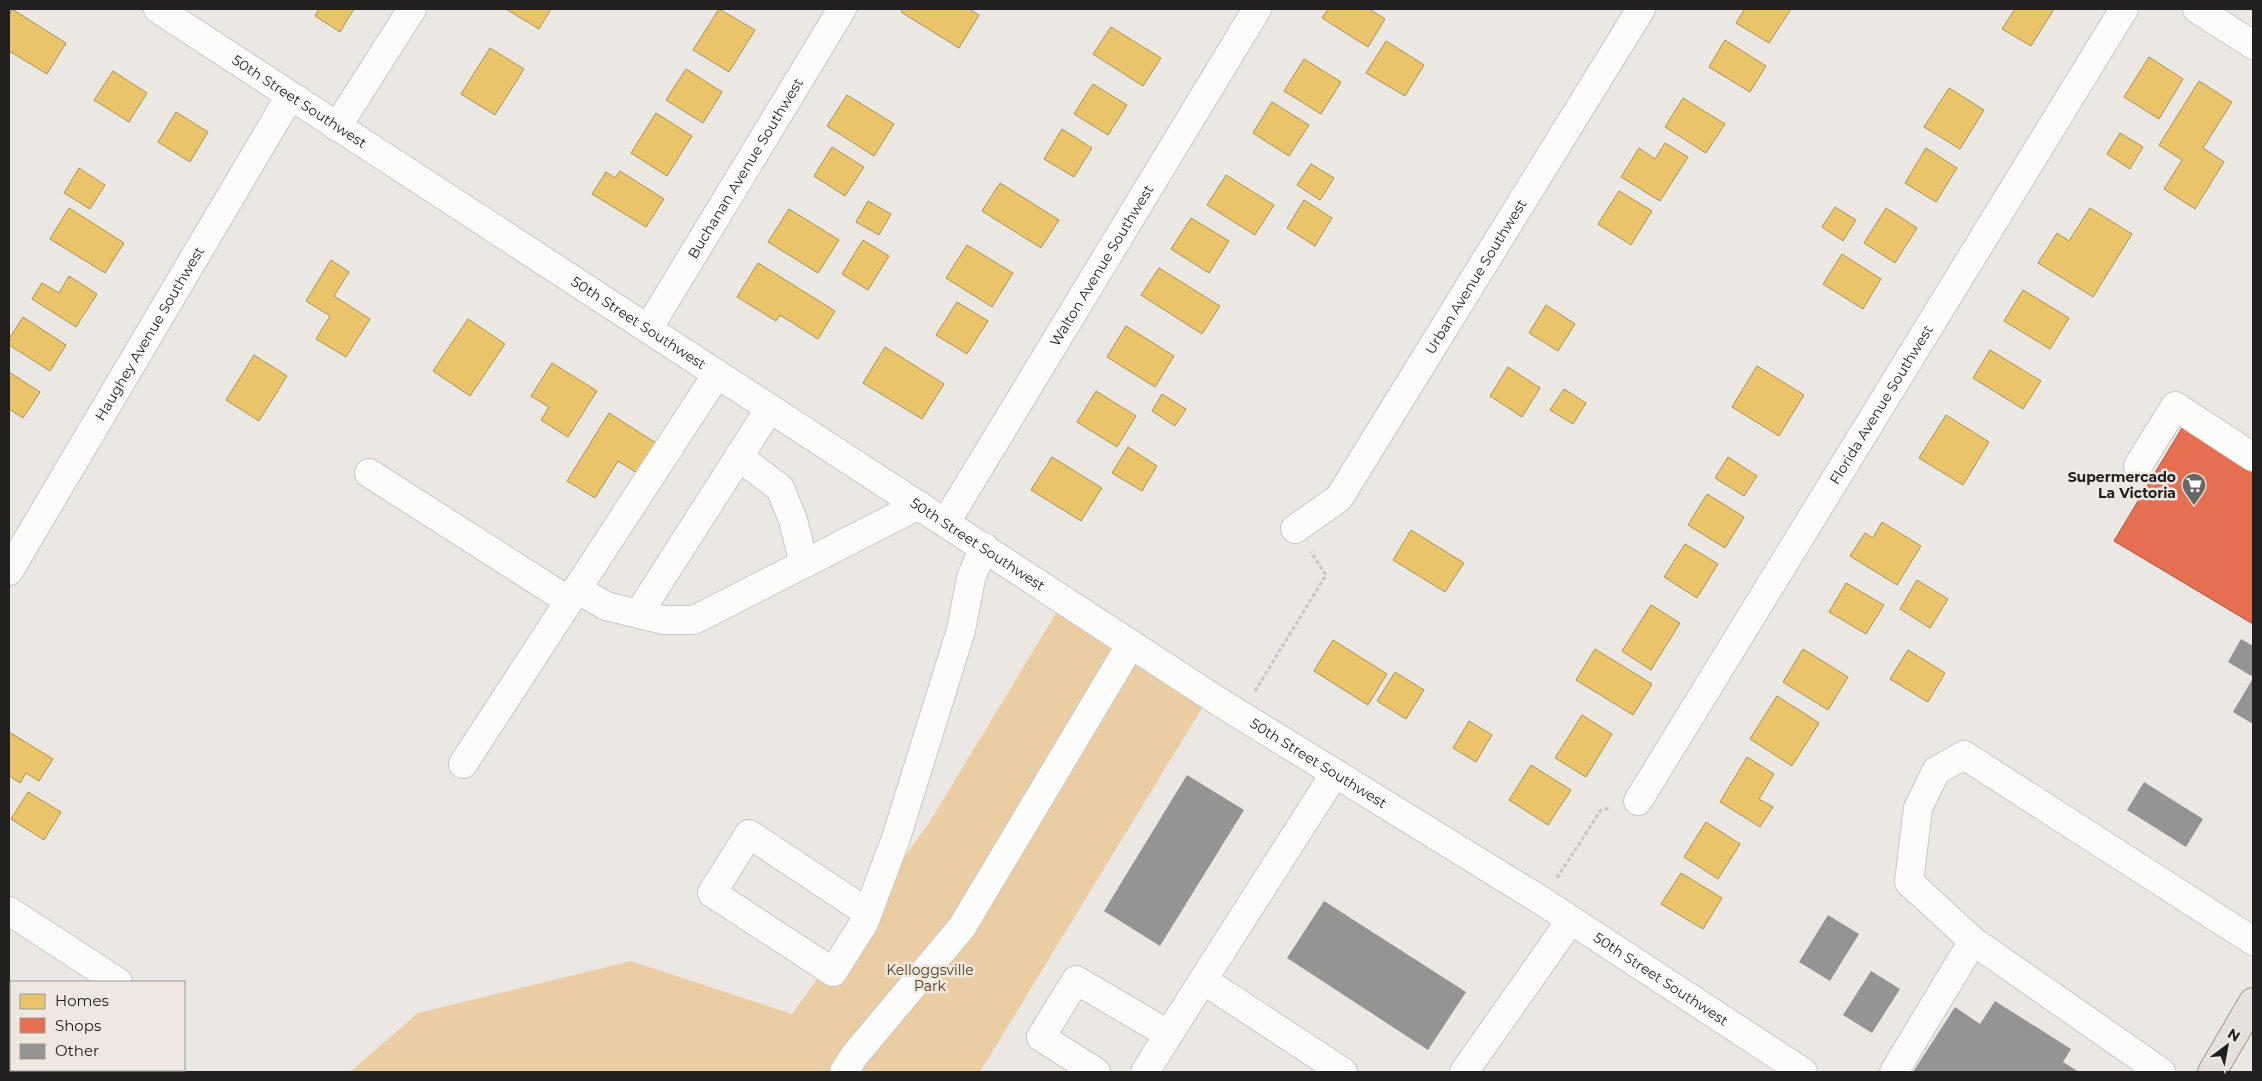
<svg xmlns="http://www.w3.org/2000/svg" width="2262" height="1081" viewBox="0 0 2262 1081" font-family="Montserrat,sans-serif">
  <style>
    .green { fill: #ebcda4 }
    .homes { fill: #e9c46a; stroke: #ad9353 }
    .shops { fill: #e76f51; stroke: #ac5742 }
    .building { fill: #969492 }
    .lines { fill: none; stroke-linecap: round; stroke-linejoin: round }
    .minor-casing { stroke: #c8c6c3; stroke-width: 30 }
    .major-casing { stroke: #a39a8f; stroke-width: 30 }
    .path { stroke: #c8c6c5; stroke-width: 3; stroke-dasharray: 4 2.5; stroke-linecap: butt }
    .minor { stroke: #fcfcfb; stroke-width: 28 }
    .major { stroke: #e5e0db; stroke-width: 28 }
    .labels { text-anchor: middle; stroke-width: 5; stroke-linejoin: round; paint-order: stroke }
    .street-label { font-size: 14px; fill: #22201e; stroke: #eee8e1 }
    .poi-label { font-size: 14px; font-weight: bold; fill: #22201e; stroke: #eee8e1; text-anchor: end }
    .park-label { font-size: 14px; fill: #553d1b; stroke: #eee8e1 }
  </style>
  <rect width="100%" height="100%" fill="#ebe8e4"/>
  <path class="green" d="M1064 600 1210 695 980 1072H350L418 1013 631 961 792 1014 929 823Z"/>
  <path class="homes" d="M12 9 66 43 47 74 9 51V15Z
    M319 9H354L340 32 315 16Z
    M506 9H551L539 29Z
    M719 9 755 30 729 72 693 50Z
    M903 9H969L979 15 959 48 901 12Z
    M1328 9H1369L1385 19 1368 47 1322 18Z
    M1743 9H1791L1769 43 1736 23 1744 10Z
    M2015 9H2054L2031 46 2002 29Z
    M1111 27 1161 58 1143 86 1093 54Z
    M1725 40 1766 66 1750 92 1709 67Z
    M1386 41 1424 65 1405 96 1366 73Z
    M490 48 524 69 495 115 461 94Z
    M2149 57 2183 79 2159 119 2124 97Z
    M1304 59 1341 82 1321 114 1284 91Z
    M686 69 722 92 703 123 666 100Z
    M113 71 147 93 129 122 94 100Z
    M2199 81 2232 102 2203 148 2224 162 2195 209 2164 189 2182 160 2159 145Z
    M1093 84 1127 105 1108 135 1074 114Z
    M1949 88 1984 110 1960 149 1924 127Z
    M847 95 894 124 874 156 827 126Z
    M1683 98 1725 124 1706 153 1665 127Z
    M1272 102 1309 125 1289 156 1253 133Z
    M176 112 208 132 190 162 158 142Z
    M656 113 692 136 667 176 631 153Z
    M1062 129 1092 148 1074 177 1044 159Z
    M2120 133 2143 147 2130 169 2107 154Z
    M1665 143 1688 157 1660 201 1621 177 1639 148 1655 159Z
    M832 147 864 167 845 196 814 176Z
    M1926 148 1957 168 1936 202 1905 183Z
    M1311 164 1334 178 1320 200 1297 185Z
    M79 168 105 185 90 209 64 193Z
    M620 171 664 199 646 227 592 194 606 172 615 178Z
    M1226 175 1274 205 1255 235 1207 205Z
    M1000 183 1059 220 1041 248 982 211Z
    M1619 191 1652 211 1631 245 1598 224Z
    M1304 200 1332 218 1315 246 1287 228Z
    M868 201 891 214 879 235 856 222Z
    M1835 207 1856 220 1843 241 1822 227Z
    M69 208 124 243 105 273 50 239Z
    M1886 208 1917 228 1895 263 1864 243Z
    M2090 208 2132 234 2093 297 2038 263 2057 233 2069 241Z
    M789 209 839 240 818 273 768 242Z
    M1191 218 1229 241 1209 273 1171 249Z
    M863 240 889 256 868 290 842 274Z
    M967 245 1013 273 992 307 946 278Z
    M1842 254 1881 279 1863 309 1823 284Z
    M331 260 349 272 334 296 370 319 346 357 316 339 330 316 306 301Z
    M758 263 835 311 818 339 780 315 776 321 737 297Z
    M1159 268 1220 306 1202 334 1141 295Z
    M69 276 97 294 76 327 32 299 42 283 59 293Z
    M2023 290 2069 318 2050 349 2004 321Z
    M957 302 988 321 967 354 936 335Z
    M1546 305 1575 324 1558 351 1529 333Z
    M23 317 66 345 50 371 9 345V339Z
    M468 319 505 344 470 396 433 371Z
    M1126 326 1174 356 1155 387 1107 357Z
    M885 347 944 384 922 419 863 383Z
    M1990 350 2041 381 2023 409 1973 378Z
    M254 355 287 376 259 421 226 400Z
    M552 363 597 391 568 437 541 420 549 407 531 396Z
    M1757 366 1804 395 1779 436 1732 407Z
    M1508 367 1540 388 1522 417 1490 396Z
    M9 372 40 392 23 418 9 409Z
    M1564 389 1586 403 1573 424 1550 410Z
    M1096 391 1136 416 1117 447 1077 422Z
    M1162 394 1186 409 1175 426 1152 411Z
    M609 413 656 443 637 473 618 461 595 498 567 481Z
    M1946 415 1989 442 1963 485 1919 458Z
    M1128 447 1157 466 1142 491 1112 473Z
    M1052 457 1102 488 1081 521 1031 490Z
    M1728 457 1757 476 1744 496 1715 478Z
    M1707 494 1744 517 1725 548 1688 525Z
    M1882 522 1921 546 1897 585 1850 556 1865 533 1873 538Z
    M1411 530 1464 563 1445 592 1393 560Z
    M1685 544 1718 564 1697 598 1664 577Z
    M1917 580 1948 599 1930 628 1900 609Z
    M1846 583 1884 605 1866 634 1829 612Z
    M1651 605 1680 623 1651 670 1622 651Z
    M1333 640 1387 674 1368 705 1314 671Z
    M1595 649 1652 684 1633 715 1576 680Z
    M1803 649 1848 677 1828 710 1783 682Z
    M1908 650 1945 673 1928 702 1890 679Z
    M1395 672 1424 690 1406 719 1377 701Z
    M1777 696 1819 723 1792 766 1750 739Z
    M1582 715 1612 734 1586 777 1555 758Z
    M1469 721 1492 735 1476 762 1453 748Z
    M9 732 53 759 39 781 26 773 20 783 9 776Z
    M1747 757 1774 774 1759 799 1773 807 1760 827 1720 802Z
    M1531 765 1571 790 1548 825 1509 800Z
    M28 792 61 812 44 840 11 819Z
    M1706 822 1740 844 1718 879 1684 857Z
    M1681 873 1722 898 1703 929 1661 904Z"/>
  <path class="shops" d="M2182 428 2253 470V624L2114 541Z"/>
  <path class="building" d="M2241 639 2253 646V677L2228 662Z
    M2253 678V724L2233 712Z
    M1187 775 1244 810 1160 946 1104 911Z
    M2144 782 2203 819 2186 847 2127 810Z
    M1324 901 1466 992 1428 1050 1287 958Z
    M1828 915 1859 934 1830 981 1799 962Z
    M1871 971 1900 989 1872 1033 1843 1015Z
    M1995 1001 2071 1049 2063 1062 2079 1072H1913L1955 1007 1980 1024Z"/>
  <g class="lines">
    <defs>
      <g id="minor">
        <path id="s1" d="M158 9 1221 703 1542 901 1803 1072"/>
        <path d="M2197 9 2253 45"/>
        <path d="M337 127 412 9"/>
        <path id="s2" d="M648 329 842 9"/>
        <path d="M739 457 780 488 793 520 804 564"/>
        <path d="M2138 466 2175 406 2253 457"/>
        <path d="M369 473 569 601"/>
        <path id="s3" d="M946 522 1257 9"/>
        <path id="s4" d="M1295 529 1339 498 1641 9"/>
        <path id="s5" d="M9 571 290 96"/>
        <path d="M577 589 606 606 663 620H694L919 505"/>
        <path d="M639 613 770 408"/>
        <path d="M463 764 717 374"/>
        <path d="M1335 773 1203 980 1343 1072"/>
        <path id="s6" d="M1638 801 2124 9"/>
        <path d="M9 911 118 982"/>
        <path d="M868 913 749 834 712 893 833 972 864 923 896 838 961 630 971 578 984 547"/>
        <path d="M1973 941 2161 1072"/>
        <path d="M844 1072 854 1056 962 927 1131 644"/>
        <path d="M1096 1072 1041 1037 1076 980 1168 1034"/>
        <path d="M1145 1072 1203 980"/>
        <path d="M1464 1072 1571 920"/>
        <path d="M1894 1072 1973 941 1909 882 1918 808 1936 771 1964 755 2253 941"/>
      </g>
      <path id="major" d="M2212 1072 2253 1002"/>
    </defs>
    <use href="#minor" class="minor-casing"/>
    <use href="#major" class="major-casing"/>
    <path class="path" d="M1255 691 1326 575 1311 552
      M1557 878 1601 810 1611 808"/>
    <use href="#minor" class="minor"/>
    <use href="#major" class="major"/>
  </g>
  <defs>
    <symbol id="supermarket-pin" viewBox="-11 -11 22 30"><path d="M0 17L-7.5 6A9.5 9.5 0 1 1 7.5 6Z" fill="#686663" stroke="#eee8e1"/><path d="M-6-5.5h2.5l.6 2H6L4.5 2H-2.5L-4.4-4H-6ZM-1.5 3.2a1.3 1.3 0 1 0 .1 0ZM3 3.2a1.3 1.3 0 1 0 .1 0Z" fill="#fff"/></symbol>
  </defs>
  <g fill-rule="evenodd">
    <use href="#supermarket-pin" x="2180" y="471" width="28" height="38"/>
  </g>
  <g class="labels">
    <g class="street-label">
      <text dy="5" stroke="none"><textPath href="#s1" startOffset="169">50th Street Southwest</textPath></text>
      <text dy="5" stroke="none"><textPath href="#s2" startOffset="188">Buchanan Avenue Southwest</textPath></text>
      <text dy="5" stroke="none"><textPath href="#s3" startOffset="300">Walton Avenue Southwest</textPath></text>
      <text dy="5" stroke="none"><textPath href="#s4" startOffset="314">Urban Avenue Southwest</textPath></text>
      <text dy="5" stroke="none"><textPath href="#s1" startOffset="574">50th Street Southwest</textPath></text>
      <text dy="5" stroke="none"><textPath href="#s5" startOffset="276">Haughey Avenue Southwest</textPath></text>
      <text dy="5" stroke="none"><textPath href="#s6" startOffset="465">Florida Avenue Southwest</textPath></text>
      <text dy="5" stroke="none"><textPath href="#s1" startOffset="979">50th Street Southwest</textPath></text>
      <text dy="5" stroke="none"><textPath href="#s1" startOffset="1384">50th Street Southwest</textPath></text>
      <text dy="5" stroke="none"><textPath href="#s1" startOffset="1789">50th Street Southwest</textPath></text>
    </g>
    <g class="poi-label">
      <text x="2176" y="482">Supermercado<tspan x="2176" dy="16">La Victoria</tspan></text>
    </g>
    <g class="park-label">
      <text x="930" y="975">Kelloggsville<tspan x="930" dy="16">Park</tspan></text>
    </g>
  </g>
  <rect width="2262" height="1081" fill="none" stroke="#22201e" stroke-width="20"/>
  <rect x="10" y="981" width="175" height="90" fill="#eee8e1" stroke="#9c9893"/>
  <rect x="20" y="994" width="25" height="15" fill="#e9c46a" stroke="#9c9893"/>
  <text x="55" y="1006" font-size="15" fill="#22201e">Homes</text>
  <rect x="20" y="1018" width="25" height="15" fill="#e76f51" stroke="#9c9893"/>
  <text x="55" y="1031" font-size="15" fill="#22201e">Shops</text>
  <rect x="20" y="1044" width="25" height="15" fill="#969492" stroke="#9c9893"/>
  <text x="55" y="1056" font-size="15" fill="#22201e">Other</text>
  <g transform="translate(2227 1046) rotate(32)" stroke="#eee8e1" stroke-width="4" paint-order="stroke">
  <path d="M0-4L9 19L0 12L-9 19Z" fill="#22201e"/>
  <text y="-8" font-size="14" font-weight="bold" text-anchor="middle" fill="#22201e">N</text>
  </g>
</svg>
